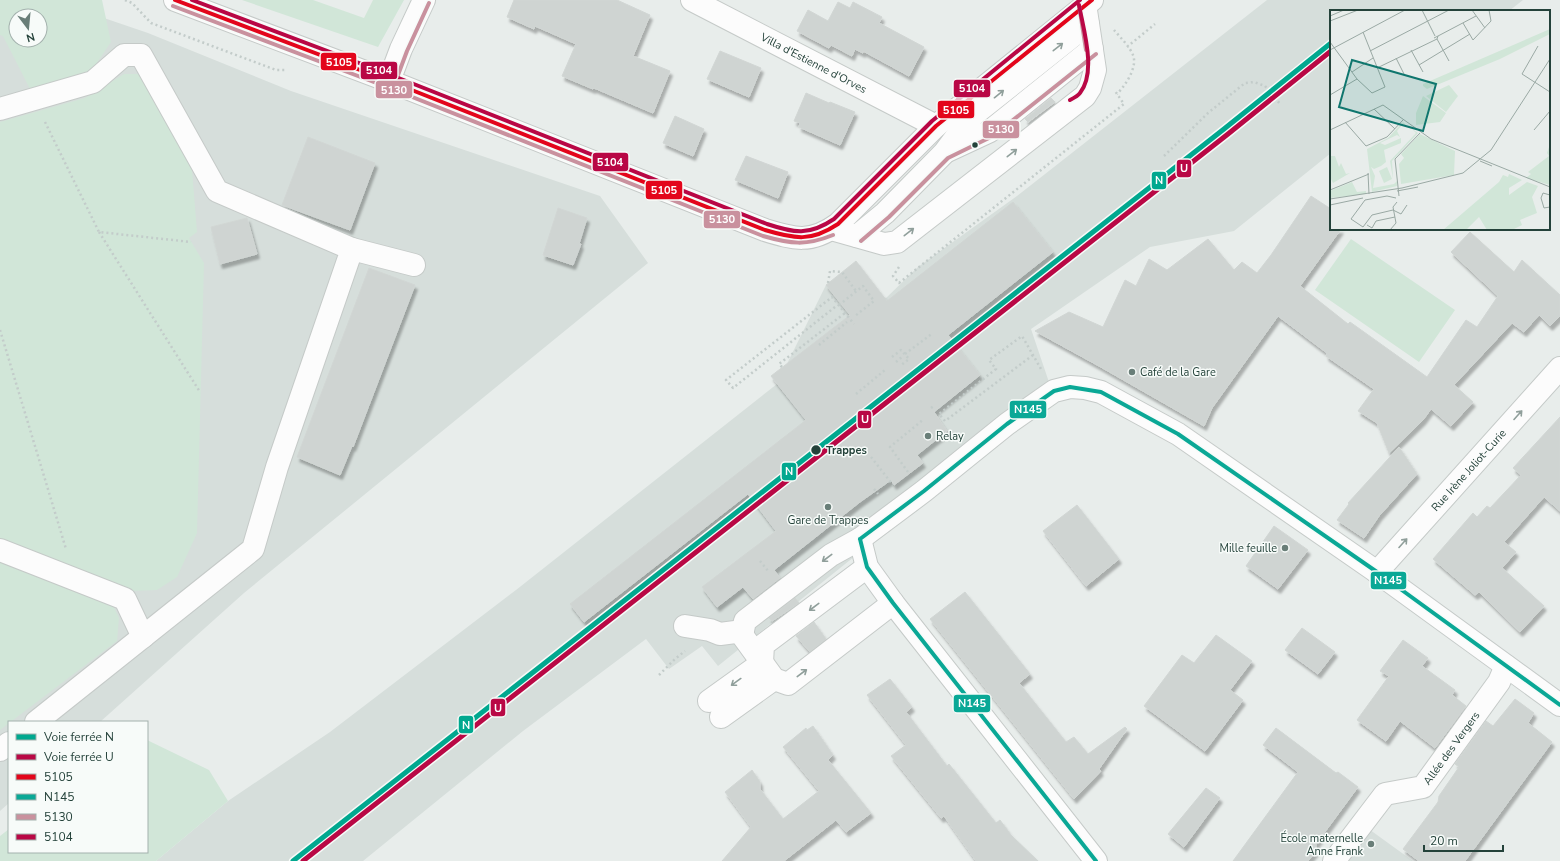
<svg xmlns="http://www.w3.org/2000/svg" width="1560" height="861" viewBox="0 0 1560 861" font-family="'Nunito Sans',sans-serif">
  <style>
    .built { fill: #d6dedb; fill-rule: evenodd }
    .green { fill: #d1e6d8; fill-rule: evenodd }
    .building { fill: #cfd4d2; stroke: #d1d6d4; filter: url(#shadow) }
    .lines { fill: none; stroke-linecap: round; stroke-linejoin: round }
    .minor-casing { stroke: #c5cac8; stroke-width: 24 }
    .path { stroke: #c3ccca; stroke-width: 2.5; stroke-dasharray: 2 3; stroke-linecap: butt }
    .minor { stroke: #fcfcfc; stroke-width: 22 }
    .bus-1-casing { stroke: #f7fbf9; stroke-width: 7 }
    .bus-2-casing { stroke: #f7fbf9; stroke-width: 7 }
    .bus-3-casing { stroke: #f7fbf9; stroke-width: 7 }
    .bus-4-casing { stroke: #f7fbf9; stroke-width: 7 }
    .bus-1 { stroke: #e3051b; stroke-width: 4 }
    .bus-2 { stroke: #0aa896; stroke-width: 4 }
    .bus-3 { stroke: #c9919e; stroke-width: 4 }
    .bus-4 { stroke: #b90745; stroke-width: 4 }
    .rail-1-casing { stroke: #f7fbf9; stroke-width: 8 }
    .rail-2-casing { stroke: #f7fbf9; stroke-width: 8 }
    .rail-1 { stroke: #00a88f; stroke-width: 5 }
    .rail-2 { stroke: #b90845; stroke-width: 5 }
    .oneway { stroke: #909f9b }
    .bus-dot { fill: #24423a; stroke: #f7fbf9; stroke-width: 1.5 }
    .poi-dot { fill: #697e78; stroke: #f7fbf9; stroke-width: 1.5 }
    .labels { text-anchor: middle; stroke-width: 3; stroke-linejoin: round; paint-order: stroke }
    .street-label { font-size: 11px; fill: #24423a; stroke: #f7fbf9 }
    .poi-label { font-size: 11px; fill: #24423a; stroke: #f7fbf9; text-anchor: start }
    .stop-label { font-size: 11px; font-weight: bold; fill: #24423a; stroke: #f7fbf9; text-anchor: start }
    .inset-road { fill: none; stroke: #9aa9a4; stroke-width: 1 }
    .view { fill: #0f766e; fill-opacity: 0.15; stroke: #0f766e; stroke-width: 2 }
    .inset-edge { fill: none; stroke: #24423a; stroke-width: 2 }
    .line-badge { stroke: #f7fbf9; stroke-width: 1.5 }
    .badge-label { font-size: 11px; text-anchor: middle; font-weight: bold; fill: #fff }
  </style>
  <defs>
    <filter id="shadow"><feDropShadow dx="2.5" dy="4.5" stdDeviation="1" flood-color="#0004"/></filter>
  </defs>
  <rect width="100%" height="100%" fill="#e8edeb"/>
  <path class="built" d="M0 0H51L148 33 291 91 600 196 648 263 244 593 100 722H9V803L0 811ZM16 16H40V40H16Z
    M1267 0H1523L1509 11H1331V153L1234 231 1150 247 1031 329 1055 400 870 544 718 666 702 646 669 669 646 639 523 731 363 861H156L228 801 330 732 516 590 777 384 826 285 886 298 918 267 1017 196Z
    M1366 827 1413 861H1339Z"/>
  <path class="green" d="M0 0H102L111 42 90 73 32 93 3 36 0 35ZM16 16H40V40H16Z
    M242 0H313L364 18 373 0H404L378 47Z
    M124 74H140L191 157 197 232 189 238 204 263 197 533 177 577 157 590 132 591 0 539V122L85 98Z
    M1351 239 1455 310 1419 362 1315 290Z
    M0 553 108 595 119 618 117 641 0 730Z
    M147 740 209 770 228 801 156 861H0V836L9 829V852H147Z"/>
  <path class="building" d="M514 0H617L650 15 633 56 670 71 653 113 594 88 593 89 562 76 576 44 535 26 534 29 507 17Z
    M838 2 850 8 853 2 882 17 879 23 924 47 909 76 863 51V53L855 49 852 56 831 45 829 48 797 31 808 10 828 21Z
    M720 51 761 68 749 97 707 79Z
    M806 93 829 103 830 102 855 112 840 145 799 127 800 123 794 121Z
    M1051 98 1055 102 1028 122 1025 119Z
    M675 116 704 129 693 156 663 143Z
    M308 137 375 163 350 230 282 205Z
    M746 156 788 172 778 198 735 180Z
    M1311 196 1331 209V229H1341L1300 286 1348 324 1350 322 1427 377 1466 320 1477 327 1498 296 1451 252 1470 232 1514 272 1522 260 1560 295V316L1550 326 1539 315 1524 332 1512 323 1454 385 1473 402 1451 426 1431 409 1423 420 1389 453 1377 423 1358 411 1374 389 1326 356 1327 353 1278 316 1212 408 1204 426 1099 366 1035 331 1069 312 1103 327 1125 280 1136 286 1149 259 1167 270 1208 239 1234 270 1242 262 1257 273 1271 255Z
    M1013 202 1053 252 948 335 980 375 934 412 947 431 917 455 923 463 894 485 891 480 860 502 774 570 780 578 753 599 743 587 717 607 702 587 776 531 748 494 584 622 570 604 806 420 771 376 850 315 826 285 856 261 887 301Z
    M558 208 587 218 579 244H581L573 265 543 255Z
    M247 218 257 254 220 264 211 227Z
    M369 268 415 285 353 447 352 446 340 475 297 457Z
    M1560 417V511L1544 497 1504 542 1516 552 1502 568 1544 606 1520 632 1479 592 1475 595 1433 559 1473 513 1477 517 1487 506 1490 508 1521 475 1513 468Z
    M1399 447 1417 474 1379 516 1364 538 1337 520 1349 504 1348 503Z
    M1077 505 1119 559 1086 586 1043 531Z
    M1274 526 1308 550 1278 589 1246 566Z
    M965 592 1030 674 1019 683 1066 742 1074 737 1088 754 1125 727 1127 729 1099 769 1101 771 1074 799 930 619Z
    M795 598 799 603 772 621 769 618Z
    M814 622 826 639 810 652 796 636Z
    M1302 628 1335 652 1318 674 1285 650Z
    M1216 635 1252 661 1230 690 1243 700 1205 751 1144 706 1182 655 1194 663Z
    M1403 640 1428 658 1422 666 1455 690 1452 695 1466 706 1435 748 1400 721 1386 741 1357 720 1389 676 1380 671Z
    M890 679 912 707 906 712 947 766 949 764 996 823 1000 820 1011 835 1038 861H976L944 816 941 818 891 756 906 745 867 695Z
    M1515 699 1534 713 1528 723 1552 742 1465 861H1419L1403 849 1438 802 1439 796 1459 767 1455 764 1486 721 1493 726Z
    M813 726 833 755 828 760 871 813 846 832 836 820 784 861H722L751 827 725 792 752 770 760 782V789L783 819 819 791 783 747 806 728 807 730Z
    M1276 728 1336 773 1338 772 1358 787 1316 844V851L1308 861H1233L1298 772 1263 745Z
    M1206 788 1220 798 1184 847 1168 834Z"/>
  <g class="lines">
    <defs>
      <g id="minor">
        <path d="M175 0 389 81 765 230C794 239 811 244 838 224L936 126 1092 0"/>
        <path id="s1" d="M692 0 936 126"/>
        <path d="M389 81 401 49 424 0"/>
        <path d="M0 109 93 82 124 55H141L217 191 352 249 277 467 253 549 36 722"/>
        <path d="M947 151 990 131 1092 49"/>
        <path d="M831 229 884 244 897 242 1085 96 1090 88 1095 70 1085 4"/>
        <path d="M857 236 885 213 944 153 971 117 1088 24"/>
        <path d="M352 249 414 265"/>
        <path d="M860 539 867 567 893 603 1096 861"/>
        <path d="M0 550 125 599 143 637"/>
        <path id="s2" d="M1377 572 1560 368"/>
        <path d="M893 603 788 684 774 679 742 635 745 621 831 555 860 539 924 491 1007 424 1054 391 1070 387 1085 388 1101 392 1178 434 1377 572 1560 705"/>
        <path d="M685 626 710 630 720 634 743 631"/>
        <path d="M762 663 763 645 867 567"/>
        <path d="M709 701 762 663"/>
        <path d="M721 717 774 679"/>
        <path d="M0 750 9 743"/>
        <path id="s3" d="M1334 861 1385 794 1423 787 1499 682 1506 666"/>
      </g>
    </defs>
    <use href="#minor" class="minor-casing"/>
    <path class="path" d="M125 0 132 3 151 23 276 70H286
      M1114 30C1120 37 1130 47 1133 55 1138 67 1125 86 1117 94
      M1127 47 1155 24
      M45 122 99 232 191 242
      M1164 156 1208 113 1245 83 1254 82 1265 86 1281 105
      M99 232 200 392
      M899 267 893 276 899 283 1124 104 1115 91
      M828 283 830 271 842 272 856 291
      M839 305 863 286 874 301 855 316
      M835 307 733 388 726 380 832 297 854 324
      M0 330 66 549
      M819 345 847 322
      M905 354 933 333
      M1033 355 945 421 939 414 996 369 989 360 1022 336 1041 369
      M892 357 901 350 909 359 900 366
      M896 362 903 356
      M782 367 779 364 845 313
      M856 394 885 370
      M931 408 935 405
      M871 457 893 485
      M908 472 890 447 924 419
      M874 489 878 494
      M760 561 769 572
      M659 675 675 659 685 651"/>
    <use href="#minor" class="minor"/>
    <defs>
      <path id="bus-1" d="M175 0 389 81 765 230C795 239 811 242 838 224L936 126 1092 0"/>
      <path id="bus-2" d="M860 539 924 491 1007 424 1054 391 1070 387 1101 392 1178 434 1377 572 1560 705
        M860 539 867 567 893 603 1096 861"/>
      <path id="bus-3" d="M1079 5 1086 50
        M173 6 387 87 763 236C791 244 806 246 833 235
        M395 83 407 51 429 3
        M861 241 889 217 948 158 993 136 1096 54"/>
      <path id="bus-4" d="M192 0 391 75 767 224C794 233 809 236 834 219L932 121 1080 0
        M1070 100C1074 98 1078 96 1080 93 1097 72 1083 28 1079 5"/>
    </defs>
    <use href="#bus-1" class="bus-1-casing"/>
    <use href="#bus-2" class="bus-2-casing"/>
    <use href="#bus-3" class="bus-3-casing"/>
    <use href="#bus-4" class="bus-4-casing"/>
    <use href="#bus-1" class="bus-1"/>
    <use href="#bus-2" class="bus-2"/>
    <use href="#bus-3" class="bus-3"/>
    <use href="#bus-4" class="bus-4"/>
    <defs>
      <path id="rail-1" d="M293 861 1224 129 1331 43"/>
      <path id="rail-2" d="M303 861 1228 134 1331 51"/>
    </defs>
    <use href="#rail-1" class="rail-1-casing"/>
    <use href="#rail-2" class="rail-2-casing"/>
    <use href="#rail-1" class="rail-1"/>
    <use href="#rail-2" class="rail-2"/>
  </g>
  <defs><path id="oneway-shaft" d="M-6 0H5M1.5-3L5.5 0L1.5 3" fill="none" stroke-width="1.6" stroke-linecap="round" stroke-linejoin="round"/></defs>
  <g class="oneway">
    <use href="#oneway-shaft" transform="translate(1058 47) rotate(-38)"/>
    <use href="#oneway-shaft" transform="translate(999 94) rotate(-39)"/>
    <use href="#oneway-shaft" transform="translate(1012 153) rotate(-38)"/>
    <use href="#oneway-shaft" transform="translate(909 232) rotate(-38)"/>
    <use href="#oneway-shaft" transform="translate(1518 415) rotate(-48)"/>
    <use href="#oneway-shaft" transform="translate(1403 543) rotate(-48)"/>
    <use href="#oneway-shaft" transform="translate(827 558) rotate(143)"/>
    <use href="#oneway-shaft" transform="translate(814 607) rotate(143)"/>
    <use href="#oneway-shaft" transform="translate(802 673) rotate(-37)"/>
    <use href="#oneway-shaft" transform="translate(736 682) rotate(144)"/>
  </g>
  <g class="bus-dot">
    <circle cx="975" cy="145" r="3.5"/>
    <circle cx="816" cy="450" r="5.5"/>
  </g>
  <g class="poi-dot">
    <circle cx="1132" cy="372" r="4"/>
    <circle cx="928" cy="436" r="4"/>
    <circle cx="828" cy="507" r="4"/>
    <circle cx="1285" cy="548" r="4"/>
    <circle cx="1371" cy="844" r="4"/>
  </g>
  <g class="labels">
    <g class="street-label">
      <text dy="4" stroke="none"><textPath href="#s1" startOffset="137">Villa d'Estienne d'Orves</textPath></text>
      <text dy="4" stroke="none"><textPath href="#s2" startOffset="137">Rue Irène Joliot-Curie</textPath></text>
      <text dy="4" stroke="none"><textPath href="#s3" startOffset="171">Allée des Vergers</textPath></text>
    </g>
    <g class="poi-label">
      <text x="1140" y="376">Café de la Gare</text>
      <text x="936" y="440">Relay</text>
      <text x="828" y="524" text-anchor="middle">Gare de Trappes</text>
      <text x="1277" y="552" text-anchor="end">Mille feuille</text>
      <text x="1363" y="842" text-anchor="end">École maternelle<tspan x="1363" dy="13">Anne Frank</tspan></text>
    </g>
    <g class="stop-label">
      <text x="826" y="454">Trappes</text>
    </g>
  </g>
  <g transform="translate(1330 10)">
    <rect width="220" height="220" fill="#e8edeb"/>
    <path d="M220 19V24L170 49 97 79 93 76V74ZM119 75 128 86 116 102 96 86ZM93 86 116 103 110 112 86 115V103ZM73 112 79 118 73 114 67 121 70 127 67 125 50 133 55 135 71 128V133L54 140 56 152 51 156 44 159 41 157 45 166 43 178 64 174 67 171V176L42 182 37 139 58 128ZM82 119 88 123 62 151 63 169 60 151 86 123ZM90 124 125 141 124 165 71 174 69 154 74 148 71 144ZM220 134V175L196 168 201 164 198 162 219 146 217 143ZM0 146H5L9 157 11 153 16 164 20 163 3 173 0 167ZM57 157 62 169 54 173 49 161ZM179 164 192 170 179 178V185L197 172 208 176 202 187 207 203 190 210 192 215 182 220H157L149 207 136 220H113L169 172 173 165 178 167ZM22 172 27 182 36 181V184L0 188V181Z" fill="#d1e6d8"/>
    <path class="inset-road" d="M92 0 105 26M142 0 155 18M0 6 14 0M0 11 28 0M133 13 143 30 161 11 159 0M108 26 146 6M107 29 119 51M0 32 27 69 42 83 55 77 33 22M208 36 192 64 220 82M0 40 75 0M81 40 93 62M40 41 119 0M66 48 74 64M89 55 140 24M47 58 107 29 108 26 104 28M22 62 43 48M0 85 27 69M44 99 65 119M15 112 36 136 57 127 73 110M0 120 53 95 101 129 220 177M204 120 220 101M150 151 162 156M38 163 39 184M0 180 39 164M67 181 88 177M220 185 213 183 211 188 214 198 220 197M69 186 65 149 90 123M66 188 57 186 35 190 21 209 33 217 42 205 63 200 71 204 77 195M0 189 72 178 133 163 161 140 220 49M0 195 33 188M37 215 42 218 46 211 65 207M60 220 66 213 63 197 67 192"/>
    <path class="view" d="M22 50 106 74 93 121 9 97Z"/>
    <rect width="220" height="220" class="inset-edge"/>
  </g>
  <g class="line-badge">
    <rect x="320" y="52" width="37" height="19" rx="4" fill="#e3051b"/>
    <rect x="360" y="61" width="38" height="19" rx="4" fill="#b90745"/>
    <rect x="953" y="79" width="38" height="19" rx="4" fill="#b90745"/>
    <rect x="375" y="80" width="38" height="19" rx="4" fill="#c9919e"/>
    <rect x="937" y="100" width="38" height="19" rx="4" fill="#e3051b"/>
    <rect x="982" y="120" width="38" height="19" rx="4" fill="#c9919e"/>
    <rect x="592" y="152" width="37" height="20" rx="4" fill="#b90745"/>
    <rect x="1176" y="159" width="16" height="19" rx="4" fill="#b90845"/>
    <rect x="1151" y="171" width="16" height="19" rx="4" fill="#00a88f"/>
    <rect x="645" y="180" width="38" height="20" rx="4" fill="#e3051b"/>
    <rect x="703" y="210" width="38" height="19" rx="4" fill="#c9919e"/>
    <rect x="1009" y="400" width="38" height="19" rx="4" fill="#0aa896"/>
    <rect x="857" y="410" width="15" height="19" rx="4" fill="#b90845"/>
    <rect x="781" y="462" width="16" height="19" rx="4" fill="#00a88f"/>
    <rect x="1370" y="571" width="37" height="19" rx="4" fill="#0aa896"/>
    <rect x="953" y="694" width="38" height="19" rx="4" fill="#0aa896"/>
    <rect x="490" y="698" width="16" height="19" rx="4" fill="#b90845"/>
    <rect x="458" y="715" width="16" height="19" rx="4" fill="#00a88f"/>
  </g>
  <g class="badge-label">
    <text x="339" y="66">5105</text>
    <text x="379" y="74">5104</text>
    <text x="972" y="92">5104</text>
    <text x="394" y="94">5130</text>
    <text x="956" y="114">5105</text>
    <text x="1001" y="133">5130</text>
    <text x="610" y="166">5104</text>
    <text x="1184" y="172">U</text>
    <text x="1159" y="184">N</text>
    <text x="664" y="194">5105</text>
    <text x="722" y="223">5130</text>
    <text x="1028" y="413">N145</text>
    <text x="865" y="423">U</text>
    <text x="789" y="475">N</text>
    <text x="1388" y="584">N145</text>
    <text x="972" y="707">N145</text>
    <text x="498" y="712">U</text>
    <text x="466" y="729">N</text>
  </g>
  <rect x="8" y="721" width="140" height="132" fill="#f7fbf9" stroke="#a3b1ad"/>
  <rect x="16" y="734" width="20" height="6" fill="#00a88f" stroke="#a3b1ad"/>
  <text x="44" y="741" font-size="12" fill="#24423a">Voie ferrée N</text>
  <rect x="16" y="754" width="20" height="6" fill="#b90845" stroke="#a3b1ad"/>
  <text x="44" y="761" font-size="12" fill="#24423a">Voie ferrée U</text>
  <rect x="16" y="774" width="20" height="6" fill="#e3051b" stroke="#a3b1ad"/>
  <text x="44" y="781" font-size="12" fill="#24423a">5105</text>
  <rect x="16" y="794" width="20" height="6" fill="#0aa896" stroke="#a3b1ad"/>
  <text x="44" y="801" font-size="12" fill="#24423a">N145</text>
  <rect x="16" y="814" width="20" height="6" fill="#c9919e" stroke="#a3b1ad"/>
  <text x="44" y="821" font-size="12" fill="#24423a">5130</text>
  <rect x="16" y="834" width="20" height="6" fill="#b90745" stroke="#a3b1ad"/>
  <text x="44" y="841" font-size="12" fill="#24423a">5104</text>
  <g transform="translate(28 28) rotate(164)"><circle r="19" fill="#f7fbf9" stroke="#a3b1ad"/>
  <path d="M0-3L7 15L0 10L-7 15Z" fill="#697e78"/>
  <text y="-6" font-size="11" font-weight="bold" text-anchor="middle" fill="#24423a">N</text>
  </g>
  <path d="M1424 845v6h79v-6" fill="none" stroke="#24423a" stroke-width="2"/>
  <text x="1430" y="845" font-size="12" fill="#24423a" stroke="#f7fbf9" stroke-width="3" paint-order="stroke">20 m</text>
</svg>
